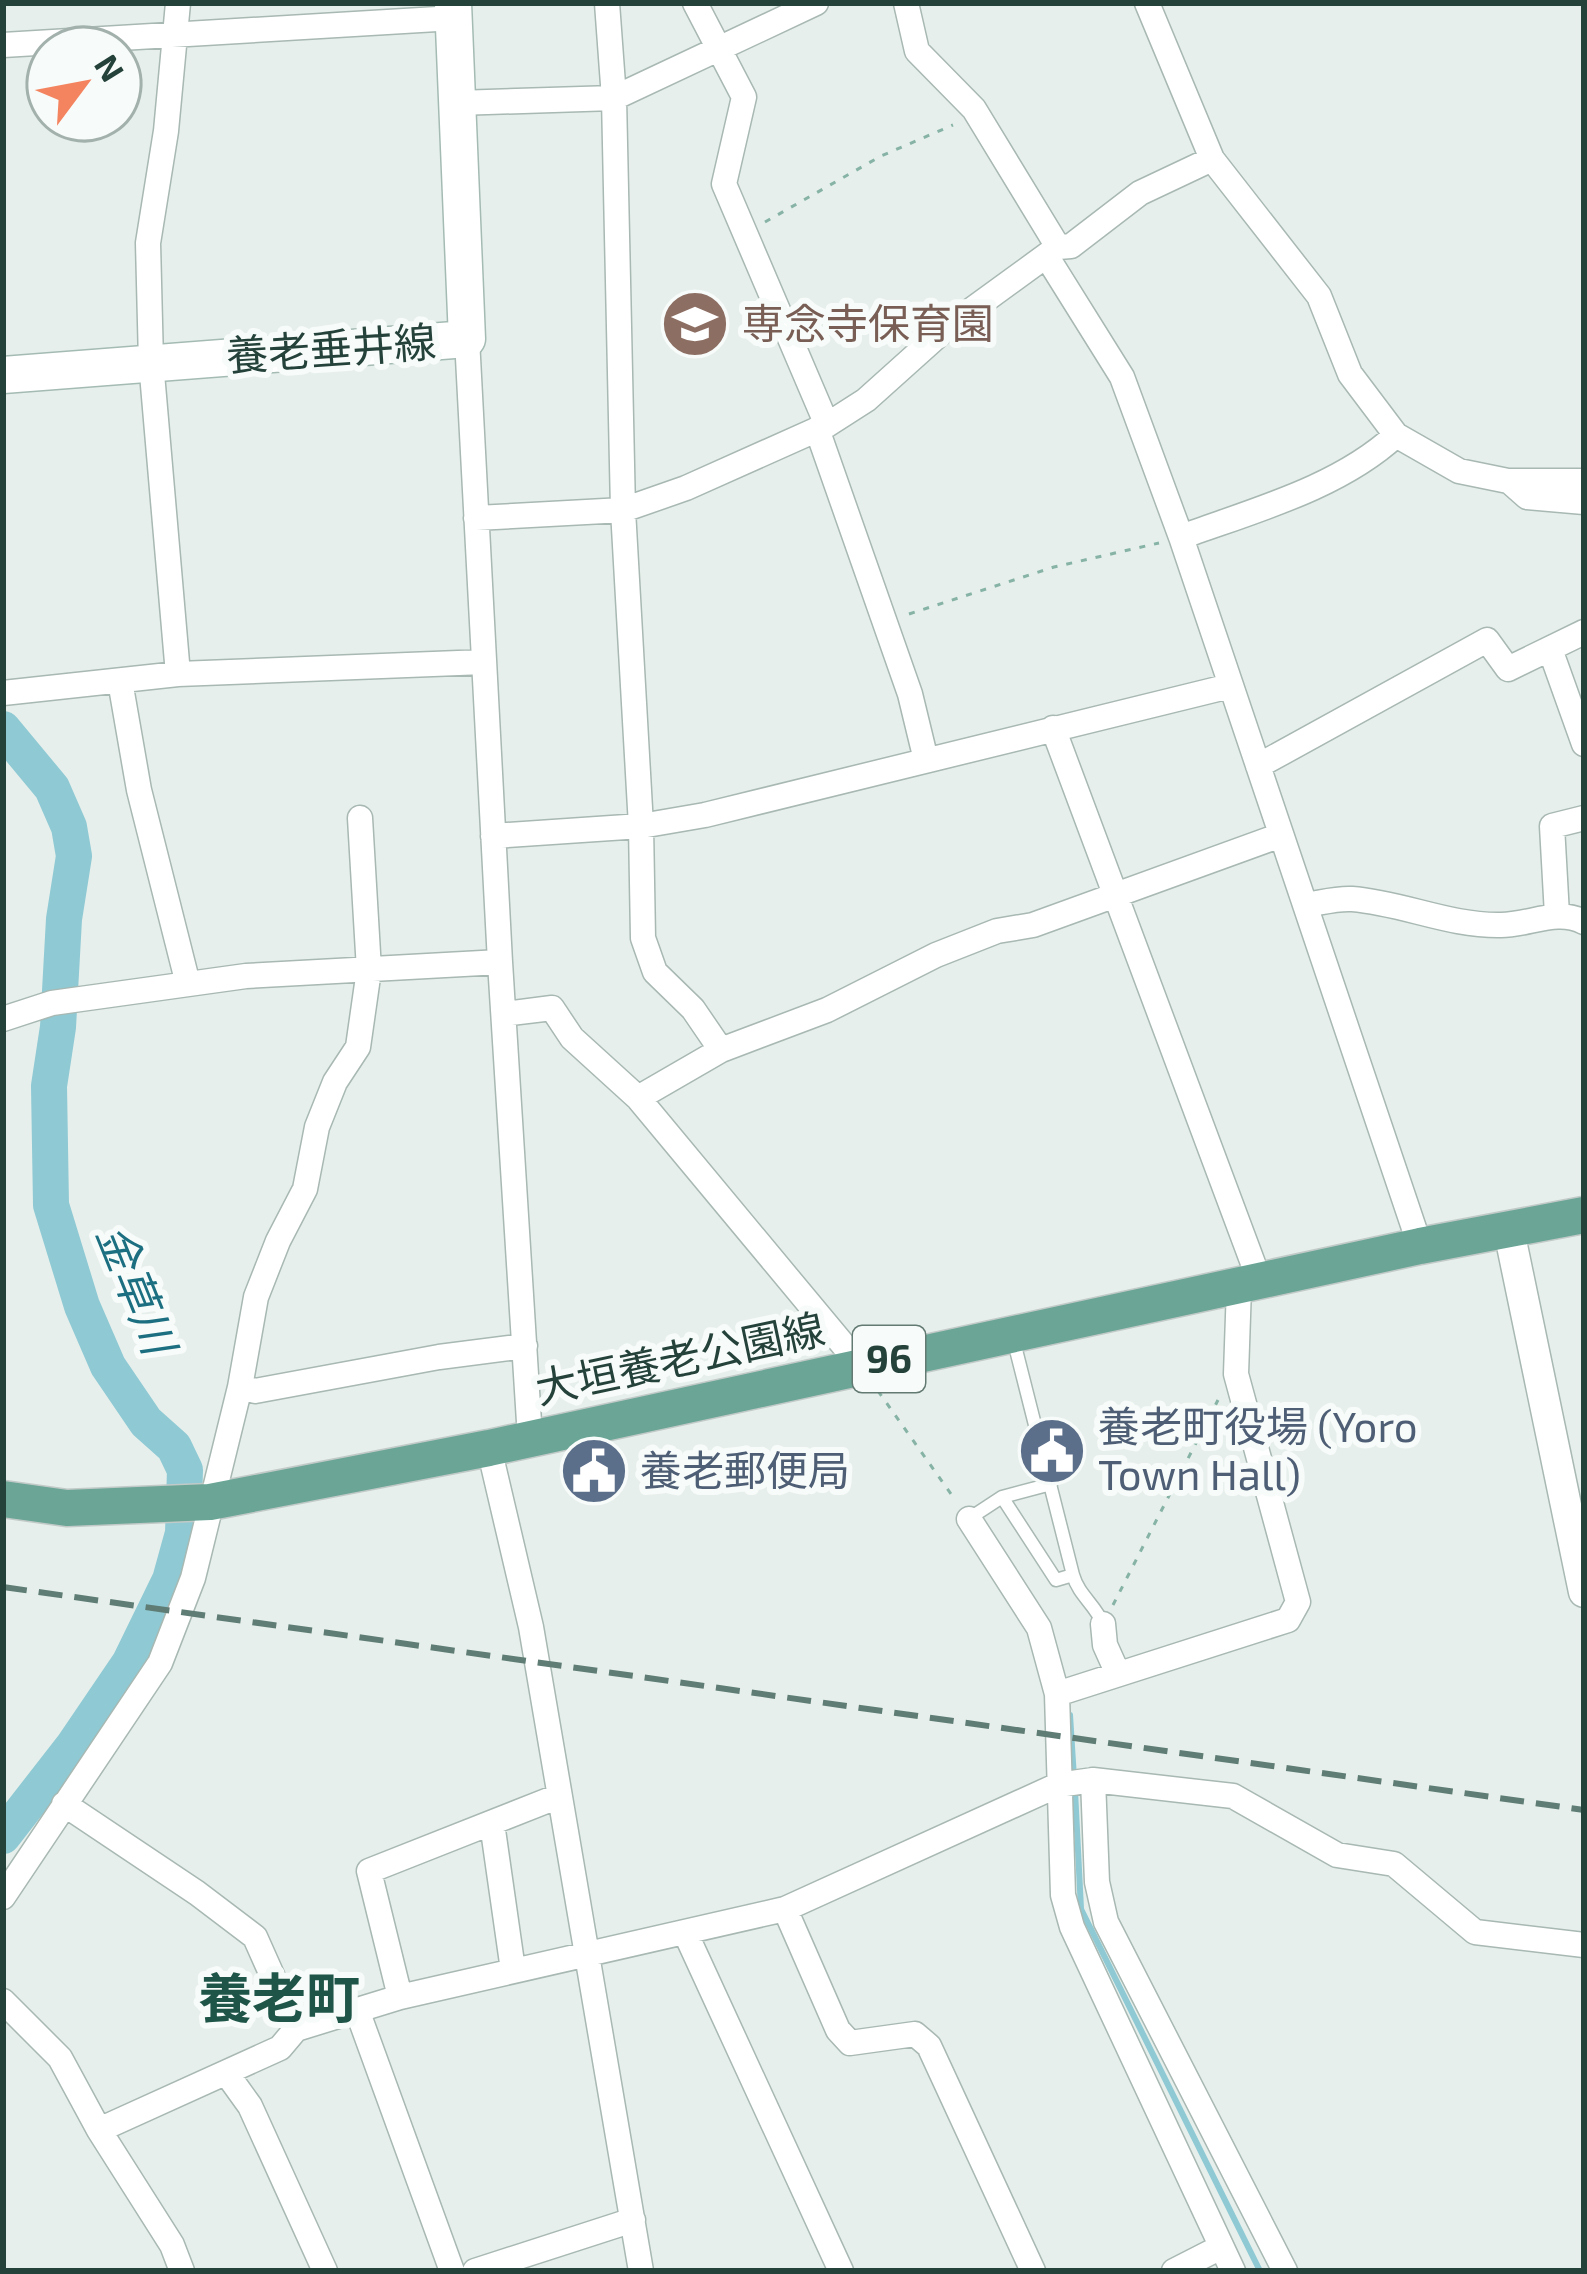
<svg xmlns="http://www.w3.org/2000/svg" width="1587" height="2274" viewBox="0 0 1587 2274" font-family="'Exo 2','Noto Sans JP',sans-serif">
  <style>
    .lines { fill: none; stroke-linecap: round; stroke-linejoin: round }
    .stream { stroke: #8ec9d4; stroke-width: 6 }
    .river { stroke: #8ec9d4; stroke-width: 36 }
    .service-casing { stroke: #a8b8b2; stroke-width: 15 }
    .minor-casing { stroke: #a8b8b2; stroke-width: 27 }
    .tertiary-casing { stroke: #a8b8b2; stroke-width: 33 }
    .secondary-casing { stroke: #a4bbb3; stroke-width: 39 }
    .primary-casing { stroke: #c2cac8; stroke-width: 39 }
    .path { stroke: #86b3a5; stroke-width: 3; stroke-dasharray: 6 9; stroke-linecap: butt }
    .service { stroke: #fff; stroke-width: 12 }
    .minor { stroke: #fff; stroke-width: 24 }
    .tertiary { stroke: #fff; stroke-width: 30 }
    .secondary { stroke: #fff; stroke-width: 36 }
    .primary { stroke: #6aa596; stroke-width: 36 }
    .rail { stroke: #5f7d75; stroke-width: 6; stroke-dasharray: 24 12; stroke-linecap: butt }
    .labels { text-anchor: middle; stroke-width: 12; stroke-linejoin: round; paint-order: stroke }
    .shield { fill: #f7fbf9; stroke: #637a73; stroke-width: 3 }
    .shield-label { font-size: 39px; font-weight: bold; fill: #24423a }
    .education-label { font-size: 42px; fill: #785e54; stroke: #f7fbf9; text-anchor: start }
    .street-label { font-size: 42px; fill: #24423a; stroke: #f7fbf9 }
    .service-label { font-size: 42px; fill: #4e5e75; stroke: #f7fbf9; text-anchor: start }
    .water-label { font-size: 45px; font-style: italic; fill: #1c6f80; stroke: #f7fbf9 }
    .district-label { font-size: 54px; font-weight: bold; fill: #1f5548; stroke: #f7fbf9 }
  </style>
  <rect width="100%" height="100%" fill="#e6efeb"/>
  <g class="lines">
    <path class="stream" d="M1070 1715 1074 1778
      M1075 1791 1081 1909 1260 2271"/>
    <path class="river" d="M3 729 52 788 69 827 74 856 64 919 58 1027 49 1086 51 1205 82 1306 108 1366 146 1422 174 1447 185 1470 183 1533 170 1580 130 1662 73 1746 3 1836"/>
    <defs>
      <path id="service" d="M1013 1338 1073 1575
        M1002 1497 1056 1580 1073 1575C1079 1596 1095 1604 1103 1624
        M970 1518 1002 1497 1051 1484"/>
      <path id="minor" d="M607 3 614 98 623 510 641 826 643 938 655 972 693 1009 721 1050
        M695 3 744 97 724 184 827 425
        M906 3 917 51 974 109 1058 247
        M1147 3 1212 159 1319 296 1350 374 1396 435 1459 471 1508 481H1584
        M3 45 454 18
        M457 103 614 98 816 3
        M1047 257 1122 377 1181 537 1420 1246
        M467 339 500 962 530 1438
        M817 429 910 694 926 760
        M1510 482 1527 497 1584 502
        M476 518 623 510 686 488 827 425 866 400 944 330 1058 247 1071 246 1140 193 1212 159
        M1181 537C1252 511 1339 488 1396 435
        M1550 649 1584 744
        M178 674 151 362 148 243 166 131 178 3
        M120 681 139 790 188 984
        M3 693 178 674 484 662
        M1053 728 1260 1282
        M1258 766 1487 640 1508 669 1584 632
        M493 836 641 826 705 815 1230 686
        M1305 905C1320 903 1336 898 1352 899 1403 903 1449 926 1501 925 1530 925 1557 908 1584 922
        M1557 915 1552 826 1584 818
        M504 1014 552 1008 572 1038 638 1098 860 1365
        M3 1019 52 1003 246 976 500 962
        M638 1098 721 1050 827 1010 936 955 997 931 1033 925 1281 835
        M240 1387 255 1391 439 1357 525 1346
        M489 1448 531 1627 641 2271
        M969 1519 1039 1628 1057 1694 1063 1895 1072 1927 1233 2271
        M1103 1624 1105 1645 1118 1674
        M1057 1694 1288 1620 1298 1602 1236 1374 1239 1287
        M1093 1780 1097 1882 1106 1922 1285 2271
        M64 1804 197 1893 255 1937 296 2029
        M492 1823 513 1970
        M3 1897 160 1663 193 1578 240 1387 256 1297 278 1241 305 1189 317 1127 335 1082 358 1047 369 970 360 818
        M785 1909 838 2030 850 2043 915 2034 929 2046 1033 2271
        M685 1932 841 2271
        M400 1997 369 1871 559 1796
        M3 2001 60 2058 99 2130 172 2245 182 2271
        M357 2010 452 2271
        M227 2074 250 2106 325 2271
        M99 2130 280 2048 296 2029 400 1997 785 1909 1058 1785 1093 1780 1233 1796 1337 1855 1394 1864 1475 1932 1584 1945
        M475 2271 633 2220
        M1174 2271 1221 2247"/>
      <path id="tertiary" d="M1509 1231 1584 1592"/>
      <path id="secondary" d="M3 375 467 339 453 3"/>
      <path id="primary" d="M3 1499 67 1508 210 1502 489 1448 1420 1246 1584 1215"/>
    </defs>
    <use href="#service" class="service-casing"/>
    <use href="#minor" class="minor-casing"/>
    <use href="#tertiary" class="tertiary-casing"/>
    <use href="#secondary" class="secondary-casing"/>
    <use href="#primary" class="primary-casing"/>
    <path class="path" d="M765 222 881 156 953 125
      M909 614 1054 567 1159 543
      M878 1391 956 1501
      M1113 1605 1218 1400"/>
    <use href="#service" class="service"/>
    <use href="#minor" class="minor"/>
    <use href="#tertiary" class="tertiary"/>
    <use href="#secondary" class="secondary"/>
    <use href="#primary" class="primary"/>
    <path class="rail" d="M3 1587 1584 1810"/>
  </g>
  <defs>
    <symbol id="school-disc" viewBox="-11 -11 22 22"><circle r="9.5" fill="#8d6e63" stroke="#f7fbf9"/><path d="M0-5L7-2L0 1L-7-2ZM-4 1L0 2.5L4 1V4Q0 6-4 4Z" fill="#fff"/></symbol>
    <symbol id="civic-disc" viewBox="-11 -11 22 22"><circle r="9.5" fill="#5c6f8a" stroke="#f7fbf9"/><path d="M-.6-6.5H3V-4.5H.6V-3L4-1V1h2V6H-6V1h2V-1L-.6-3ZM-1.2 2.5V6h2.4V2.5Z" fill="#fff"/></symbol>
  </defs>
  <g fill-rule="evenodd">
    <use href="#school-disc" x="657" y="286" width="76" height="76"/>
    <use href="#civic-disc" x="1014" y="1413" width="76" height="76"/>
    <use href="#civic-disc" x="556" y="1433" width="76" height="76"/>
  </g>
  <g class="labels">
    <rect class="shield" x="853" y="1326" width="72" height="66" rx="9"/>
    <g class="shield-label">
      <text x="889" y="1373">96</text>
    </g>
    <g class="education-label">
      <text x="742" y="339">専念寺保育園</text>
    </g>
    <g class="street-label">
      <text transform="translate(331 349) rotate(-4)" y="15">養老垂井線</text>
      <text transform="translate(680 1359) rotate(-12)" y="15">大垣養老公園線</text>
    </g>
    <g class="service-label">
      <text x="1098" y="1442">養老町役場 (Yoro<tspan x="1098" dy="48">Town Hall)</tspan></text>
      <text x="640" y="1486">養老郵便局</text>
    </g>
    <g class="water-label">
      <text transform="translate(136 1289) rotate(68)" y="16">金草川</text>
    </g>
    <g class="district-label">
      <text x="279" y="2018">養老町</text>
    </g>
  </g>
  <rect width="1587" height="2274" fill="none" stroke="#24423a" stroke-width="12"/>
  <g transform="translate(84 84) rotate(58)"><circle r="57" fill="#f7fbf9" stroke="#a3b1ad" stroke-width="3"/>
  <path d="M0-9L21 45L0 30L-21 45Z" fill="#f4845f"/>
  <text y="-18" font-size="33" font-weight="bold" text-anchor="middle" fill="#24423a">N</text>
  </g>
</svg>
